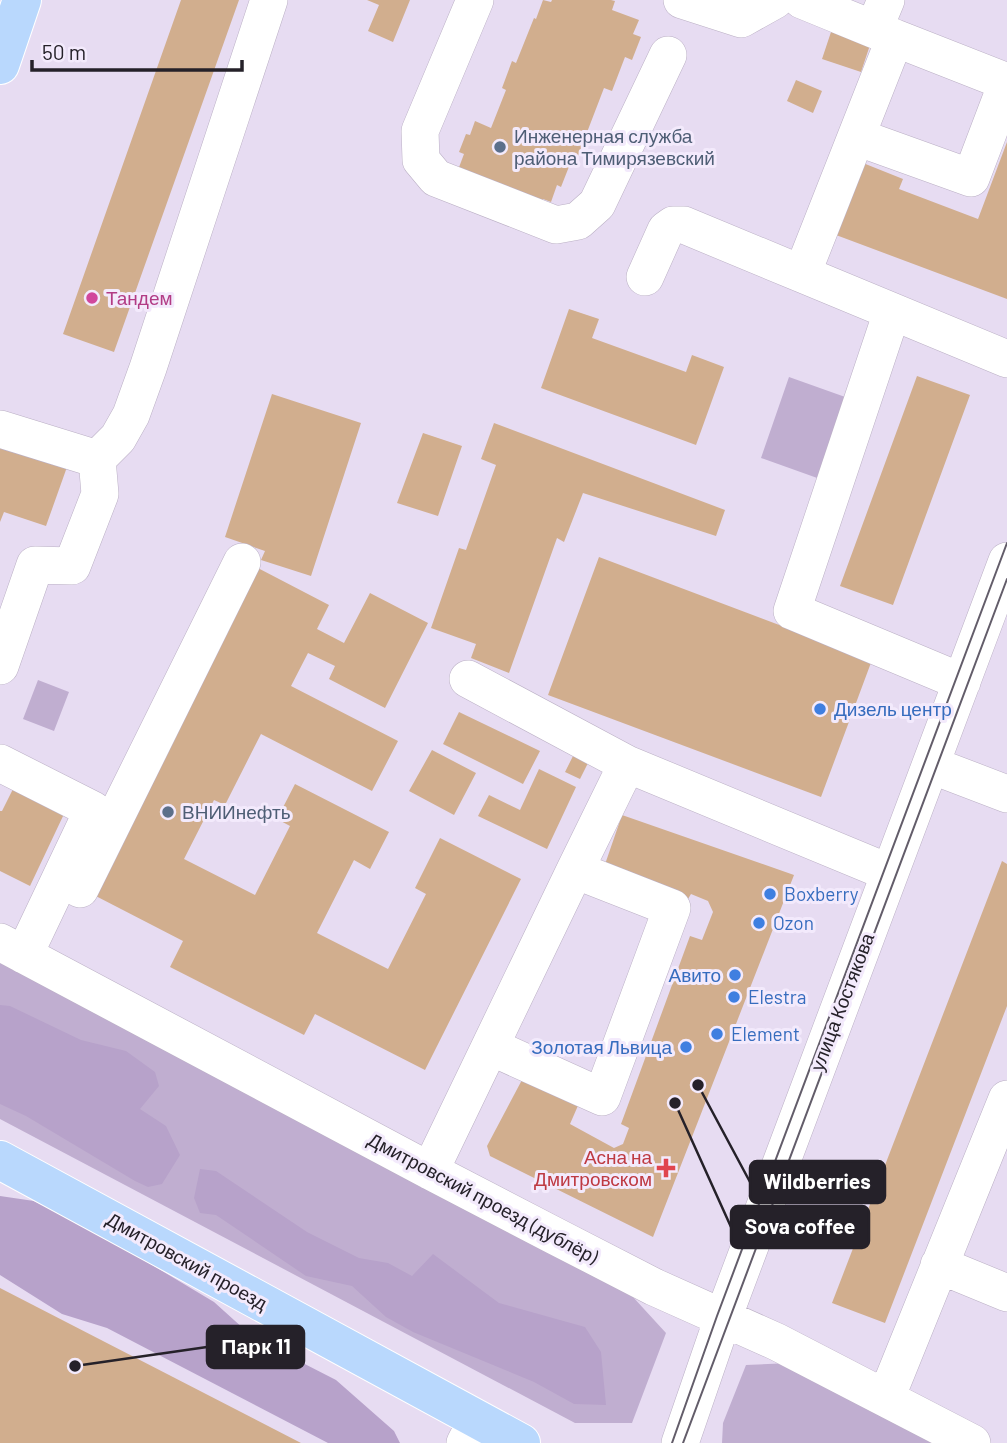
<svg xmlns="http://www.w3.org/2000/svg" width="1007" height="1443" viewBox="0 0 1007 1443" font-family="Barlow,sans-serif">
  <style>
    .green { fill: #c0aed0 }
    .forest { fill: #b7a2ca }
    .building { fill: #d1ae8e }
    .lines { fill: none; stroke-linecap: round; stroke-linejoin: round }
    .minor-casing { stroke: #bbb0c5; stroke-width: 38 }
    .major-casing { stroke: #fff; stroke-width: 40 }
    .minor { stroke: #fff; stroke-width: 37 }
    .major { stroke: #b9d8fd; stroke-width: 38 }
    .tram { stroke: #635d6a; stroke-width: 2 }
    .service-dot { fill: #5c6f8a; stroke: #f3eafc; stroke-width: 2.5 }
    .hotel-dot { fill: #d1479c; stroke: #f3eafc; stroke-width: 2.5 }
    .shop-dot { fill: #3f7fe0; stroke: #f3eafc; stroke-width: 2.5 }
    .health-dot { fill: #e0444e; stroke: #f3eafc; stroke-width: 2.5 }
    .labels { text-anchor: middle; stroke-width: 6; stroke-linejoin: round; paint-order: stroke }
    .service-label { font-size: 19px; fill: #4e5e75; stroke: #f3eafc; text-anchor: start }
    .hotel-label { font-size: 19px; fill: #b23c85; stroke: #f3eafc; text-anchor: start }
    .shop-label { font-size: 19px; fill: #366cbe; stroke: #f3eafc; text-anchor: start }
    .street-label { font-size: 19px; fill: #252129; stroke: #f3eafc }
    .health-label { font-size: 19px; fill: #be3a42; stroke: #f3eafc; text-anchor: end }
    .leader { fill: none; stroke: #252129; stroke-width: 2.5 }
    .callout-dot { fill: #252129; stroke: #f3eafc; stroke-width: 2.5 }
    .callout { fill: #252129; stroke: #252129; stroke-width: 2.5 }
    .callout-label { font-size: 21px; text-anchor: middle; font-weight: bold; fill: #fff }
  </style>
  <rect width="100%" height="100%" fill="#e7dcf2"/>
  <path class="green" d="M789 377 848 398 820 479 761 458Z
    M38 680 69 692 54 731 23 719Z
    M0 959 633 1297 666 1333 632 1423H575L0 1119Z
    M791 1363 942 1443H722L723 1423 746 1365Z"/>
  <path class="forest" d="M0 1005 10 1006 81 1040 126 1051 155 1072 159 1086 140 1109 166 1126 180 1155 162 1184 148 1187 135 1181 26 1116 0 1104Z
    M200 1169 216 1171 307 1232 359 1258 388 1263 412 1276 433 1254 499 1303 585 1327 601 1352 606 1405 574 1404 534 1382 413 1332 386 1317 352 1286 306 1276 216 1215 200 1213 194 1198Z
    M0 1196 34 1201 92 1229 214 1302 254 1338 336 1380 394 1431 400 1443H328L107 1328 62 1314 0 1275Z"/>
  <path class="building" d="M181 0H239L114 352 63 334Z
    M367 0H410L393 42 368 31 379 5Z
    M543 0 551 2 552 0H611L615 1 612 10 639 20 633 34 641 37 632 60 625 57 612 91 604 88 576 161 572 159 561 187 557 185 551 202 543 199 541 205 458 170 464 154 459 152 466 134 470 135 475 121 491 128 506 90 502 88 512 61 516 63 534 18 536 19Z
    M832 29 871 42 861 72 822 59Z
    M796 80 822 91 813 113 787 101Z
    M1007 142V299L836 235 863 163 903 179 899 189 978 219Z
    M569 309 599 319 592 338 686 372 692 355 724 367 696 445 541 388Z
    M917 376 970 395 893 605 840 586Z
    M272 394 361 423 311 576 261 560 265 551 225 537Z
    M494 423 725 510 716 536 583 493 564 542 557 538 509 673 471 658 476 644 431 628 459 548 466 550 496 465 481 459Z
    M423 433 462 446 438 516 397 503Z
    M0 448 67 467 46 526 4 512 0 522Z
    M599 557 872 660 821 797 548 695Z
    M254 566 329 605 317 629 344 643 370 593 428 623 385 708 329 679 335 666 308 653 291 686 398 741 372 791 261 734 225 805 214 800 184 859 255 895 290 826 277 819 295 784 389 832 370 869 354 860 317 933 388 969 426 894 415 888 440 838 521 879 425 1070 315 1014 304 1035 170 967 183 941 88 892Z
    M459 712 540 751 523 784 443 744Z
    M432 750 476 773 454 815 409 791Z
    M575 752 590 759 580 779 565 772Z
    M539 769 576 787 547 849 478 816 489 795 520 810Z
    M14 787 64 814 30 886 0 871V811H2Z
    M622 815 794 875 653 1237 490 1156 487 1146 523 1078 580 1101 570 1124 614 1148 623 1144 629 1128 621 1124 690 936 702 940 713 912 708 901 691 894 685 904 602 873Z
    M1002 861 1007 864V1006L885 1323 832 1303Z
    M0 1288 301 1443H0Z"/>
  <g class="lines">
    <defs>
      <path id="minor" d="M475 0 420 131 421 160 436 178 556 225 578 221 597 204 668 55
        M682 0 741 19 775 0
        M802 0 895 38 802 274 1007 359
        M874 29 886 0
        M895 38 1007 82
        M857 137 971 178 1007 83
        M645 277 666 230 673 225H684L802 274
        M892 312 792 611 962 682
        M0 429 97 459
        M0 666 35 565 72 566 100 494 97 459 118 438 131 415 148 368 269 0
        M468 679 627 764 890 873
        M0 763 93 810 24 955
        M931 765 1007 794
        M80 889 242 562
        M0 942 430 1171 555 1236 654 1287 777 1342 972 1443
        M491 1047 602 1097 672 908 575 870
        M430 1171 575 870 627 764
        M939 1265 1007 1293
        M886 1398 1007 1099
        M465 1443 477 1420
        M680 1443 723 1318 1007 561"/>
      <path id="major" d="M0 65 22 0
        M0 1160 521 1443"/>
    </defs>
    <use href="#minor" class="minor-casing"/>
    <use href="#major" class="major-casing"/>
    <use href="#minor" class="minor"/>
    <use href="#major" class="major"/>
    <path class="tram" d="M672 1443 717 1316 1007 543
      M683 1443 1007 579"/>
  </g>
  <g class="service-dot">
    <circle cx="500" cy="147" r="7"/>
    <circle cx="168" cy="812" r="7"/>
  </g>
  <circle class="hotel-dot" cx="92" cy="298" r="7"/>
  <g class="shop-dot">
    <circle cx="820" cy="709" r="7"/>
    <circle cx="770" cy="894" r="7"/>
    <circle cx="759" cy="923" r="7"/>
    <circle cx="735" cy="975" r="7"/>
    <circle cx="734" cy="997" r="7"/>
    <circle cx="717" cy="1034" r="7"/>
    <circle cx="686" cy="1047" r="7"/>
  </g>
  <path class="health-dot" d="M662.5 1157.5h7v7h7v7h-7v7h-7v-7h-7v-7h7z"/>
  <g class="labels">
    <g class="service-label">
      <text x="514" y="143">Инженерная служба<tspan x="514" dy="22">района Тимирязевский</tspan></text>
      <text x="182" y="819">ВНИИнефть</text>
    </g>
    <g class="hotel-label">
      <text x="106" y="305">Тандем</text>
    </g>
    <g class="shop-label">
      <text x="834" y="716">Дизель центр</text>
      <text x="784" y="901">Boxberry</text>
      <text x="773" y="930">Ozon</text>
      <text x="721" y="982" text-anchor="end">Авито</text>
      <text x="748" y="1004">Elestra</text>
      <text x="731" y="1041">Element</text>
      <text x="672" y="1054" text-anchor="end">Золотая Львица</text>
    </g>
    <g class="street-label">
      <text transform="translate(842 1002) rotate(-69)" y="7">улица Костякова</text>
      <text transform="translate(483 1198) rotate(28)" y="7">Дмитровский проезд (дублёр)</text>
      <text transform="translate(187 1261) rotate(29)" y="7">Дмитровский проезд</text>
    </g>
    <g class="health-label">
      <text x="652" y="1164">Асна на<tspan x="652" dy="22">Дмитровском</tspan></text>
    </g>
  </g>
  <path class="leader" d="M698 1085L750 1182M675 1103L731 1227M75 1366L207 1347"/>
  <g class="callout-dot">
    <circle cx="698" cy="1085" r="7"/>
    <circle cx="675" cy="1103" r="7"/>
    <circle cx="75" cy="1366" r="7"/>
  </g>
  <g class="callout">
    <rect x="750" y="1161" width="135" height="42" rx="7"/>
    <rect x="731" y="1206" width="138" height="42" rx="7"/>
    <rect x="207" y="1326" width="97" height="42" rx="7"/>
  </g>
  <g class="callout-label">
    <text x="817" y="1189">Wildberries</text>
    <text x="800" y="1234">Sova coffee</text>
    <text x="256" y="1354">Парк 11</text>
  </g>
  <path d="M32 60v10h210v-10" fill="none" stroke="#252129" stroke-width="3.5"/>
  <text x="42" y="60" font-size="21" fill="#252129" stroke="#f3eafc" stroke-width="5" paint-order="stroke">50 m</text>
</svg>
